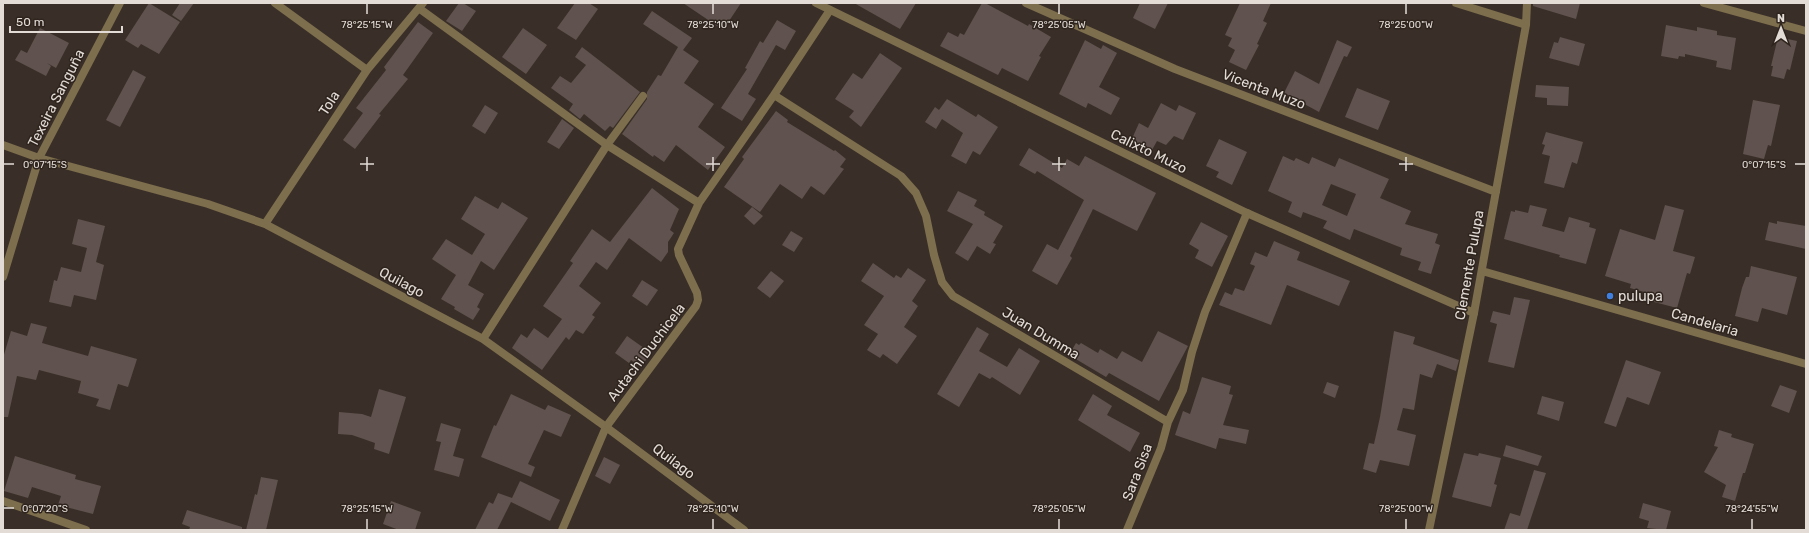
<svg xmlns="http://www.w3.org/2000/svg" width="1809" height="533" viewBox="0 0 1809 533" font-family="Rubik,sans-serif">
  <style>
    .building { fill: #60524e; fill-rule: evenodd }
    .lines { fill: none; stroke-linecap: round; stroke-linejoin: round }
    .minor { stroke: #7d6e4d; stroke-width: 8 }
    .tertiary { stroke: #7d6e4d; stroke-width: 8 }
    .ticks { fill: none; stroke: #e2dbd6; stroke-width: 1.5 }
    .shop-dot { fill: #3f7fe0; stroke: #2f251e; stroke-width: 1.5 }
    .labels { text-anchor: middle; stroke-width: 3; stroke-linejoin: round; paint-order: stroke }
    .street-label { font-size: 14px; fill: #e2dbd6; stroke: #2f251e }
    .poi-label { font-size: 14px; fill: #e2dbd6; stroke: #2f251e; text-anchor: start }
    .ticks-label { font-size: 10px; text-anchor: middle; fill: #e2dbd6; stroke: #2f251e; stroke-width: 3; stroke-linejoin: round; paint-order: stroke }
  </style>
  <rect width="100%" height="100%" fill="#392f28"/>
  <path class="building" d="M149 3 180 22 159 54 141 44 138 48 125 40Z
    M180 3H194L181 21 172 15Z
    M459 3H463L476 11 462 31 446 21Z
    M575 3H589L598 9 576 40 557 28Z
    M683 3H741L723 30Z
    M854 3H916L900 29Z
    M982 3H985L1028 26 1029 24 1051 37 1039 56 1041 57 1028 81 1002 68 998 75 940 46 948 32 958 37 960 33 964 35Z
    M1140 3H1168L1155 29 1133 18Z
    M1240 3H1271L1263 21 1267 23 1257 44 1259 45 1246 70 1229 62 1235 50 1228 46 1232 38 1225 35Z
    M1533 3H1580L1576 19 1533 6Z
    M652 11 692 38 683 50 699 61 684 83 714 104 698 127 725 147 708 170 676 145 664 162 654 155 653 157 622 134 647 99V92L658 75 661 76 678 47 643 24Z
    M777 20 796 31 785 50 776 45 748 94 756 99 742 121 721 108 747 69 745 68 760 41 763 43Z
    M418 22 433 33 403 75 408 79 379 114 381 115 355 149 343 140 363 113 356 108 386 70 384 67Z
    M1666 25 1697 31V27L1717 31V35L1736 38 1731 70 1716 67 1717 61 1685 54V57L1679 56 1678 59 1661 56Z
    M40 28 69 43 56 68 47 63 51 66 46 76 15 60 21 50 27 53Z
    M523 28 547 45 526 74 502 57Z
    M1560 37 1585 44 1579 66 1549 58 1554 42 1558 43Z
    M1778 37 1797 41 1790 70 1787 69 1784 79 1771 76 1773 66H1771Z
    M1085 40 1101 49 1103 45 1117 53 1099 87 1120 98 1111 115 1088 103 1086 108 1059 94Z
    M1337 40 1352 47 1347 57 1344 56 1319 112 1284 93 1295 71 1319 84Z
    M582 47 640 92 613 128 610 126 605 131 584 114 580 119 569 110 573 104 551 88 560 76 571 83 586 65 575 57Z
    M880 53 902 68 861 127 849 117 854 111 835 99 853 73 862 79Z
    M133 70 146 77 120 127 106 120Z
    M1536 85 1569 87 1568 106 1547 105V98L1535 97Z
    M1357 88 1390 101 1378 130 1345 117Z
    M947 99 976 117 978 114 998 127 980 155 973 151 966 164 951 156 963 133 942 119 936 129 925 122 935 107 939 110Z
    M1753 100 1780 105 1771 146 1768 145 1764 159 1743 154Z
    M1161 103 1176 111 1179 105 1196 113 1183 140 1174 136 1166 145 1157 141 1152 150 1131 141 1139 123 1148 128Z
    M485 105 498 113 485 134 472 126Z
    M776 111 788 120 787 122 834 151 835 150 846 159 840 167 844 169 824 195 811 186 802 199 780 184 760 212 724 187 744 159 742 157Z
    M562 119 574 128 559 149 547 142Z
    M1546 132 1583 142 1577 164 1572 162 1564 188 1544 183 1550 156 1542 154 1545 145 1542 144Z
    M1219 139 1247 152 1232 185 1216 177 1219 172 1206 166Z
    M1029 148 1062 168 1067 159 1079 166 1085 156 1156 193 1137 231 1093 209 1070 256 1072 258 1057 285 1032 271 1047 244 1058 250 1084 200 1037 171 1035 174 1019 165Z
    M1283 156 1294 161 1296 158 1309 164 1312 157 1335 167 1339 158 1389 179 1380 198 1411 211 1405 224 1438 234 1435 243 1440 245 1431 274 1418 270 1421 262 1400 255 1402 248 1354 229 1350 240 1323 228 1327 221 1303 212 1301 218 1288 212 1292 202 1268 191ZM1331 184 1356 194 1347 216 1322 205Z
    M652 188 679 209 670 230 674 233 668 242V252L661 262 629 238 607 270 596 262 579 286 601 303 592 315 595 317 583 334 576 330 569 340 566 337 542 370 512 348 521 334 527 338 534 328 548 338 562 319 543 306 573 263 570 261 592 229 610 242Z
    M958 191 977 200 974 206 985 212 984 215 1003 226 993 243 996 244 990 254 977 246 968 261 955 253 973 224 947 211Z
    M475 196 498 209 502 202 528 218 494 270 481 261 468 285 484 294 477 307 480 309 473 320 454 309 455 307 441 299 456 275 432 259 446 239 472 255 485 234 461 219Z
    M1530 205 1547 209 1542 226 1564 232 1569 217 1590 223 1589 227 1596 229 1586 264 1559 257 1560 255 1504 239 1511 211 1515 212V210L1528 213Z
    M1665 205 1684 210 1673 251 1695 257 1690 274 1687 273 1677 308 1654 302 1655 295 1630 288 1631 284 1605 276 1620 229 1655 240Z
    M752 207 763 216 754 225 744 216Z
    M78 219 105 226 96 262 104 265 96 300 74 295 71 307 49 302 54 280 57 281 61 267 81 272 87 248 72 244Z
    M1777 221 1806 226V249L1765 240 1769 222 1777 224Z
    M1201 222 1228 236 1212 267 1195 258 1199 250 1189 244Z
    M791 231 803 238 794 252 782 245Z
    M1274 241 1300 252 1297 260 1350 281 1339 306 1287 285 1271 325 1219 305 1225 292 1232 295 1235 288 1244 291 1255 266 1250 264 1255 252 1267 257Z
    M873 263 894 278 896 275 901 278 908 268 926 280 912 301 918 306 904 327 917 336 897 364 883 354 880 358 867 350 878 334 864 325 884 296 861 281Z
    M1751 266 1797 277 1787 315 1762 308 1758 322 1735 316 1742 288 1746 277H1749Z
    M771 271 784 281 770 298 757 288Z
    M642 280 658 290 647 306 632 296Z
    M1514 297 1530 300 1514 368 1488 362 1497 324 1490 322 1493 311 1510 315Z
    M31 323 47 327 42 343 88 356 91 346 137 359 128 387 118 384 110 410 96 406 99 399 78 393 81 381 39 370 36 380 17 376 8 417H3V358L11 331 27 336Z
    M977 327 989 334 979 351 1007 367 1019 348 1040 361 1020 395 992 377 990 379 979 373 959 407 937 394Z
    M1158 331 1188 346 1159 401 1109 373 1106 377 1069 355 1076 343 1079 345 1081 343 1098 353 1100 349 1117 359 1122 351 1142 362Z
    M1394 331 1415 337 1413 344 1459 360 1456 371 1437 364 1432 378 1420 374 1414 410 1403 408 1397 430 1416 435 1409 466 1380 460 1376 473 1363 469 1369 443 1374 444 1380 417Z
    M627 336 651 353 641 367 631 360 629 363 615 353Z
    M1626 360 1661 372 1649 405 1627 397 1616 427 1604 423Z
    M1202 377 1231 386 1229 394 1233 395 1223 425 1249 430 1246 444 1219 438 1216 449 1175 435 1183 411 1190 414Z
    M1327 382 1339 386 1335 398 1323 393Z
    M1780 385 1797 391 1789 413 1771 406Z
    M379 389 406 397 389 454 374 449 375 443 352 435 338 434 339 412 362 414 371 417Z
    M511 394 545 410 548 405 571 415 561 437 544 430 528 464 535 467 531 477 481 457 494 425 496 426Z
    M1093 394 1112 406 1107 415 1140 433 1130 452 1078 420Z
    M1542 396 1564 402 1559 421 1537 414Z
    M441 423 461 429 453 456 464 459 459 477 434 470 441 442 436 441Z
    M1719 430 1732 434 1731 437 1754 444 1745 473H1743L1735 501 1722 497 1726 485 1704 472 1718 447 1714 446Z
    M1506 445 1542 456 1538 466 1503 456Z
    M1464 453 1478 456 1479 453 1501 458 1494 484 1497 485 1491 507 1452 497Z
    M15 456 76 475 75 479 101 486 93 514 58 505 61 496 32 487 28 498 4 491Z
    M604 457 620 465 610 484 595 476Z
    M1534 470 1546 473 1527 530H1504L1510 513 1520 516Z
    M261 477 278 480 266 530H246L255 494 257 495Z
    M520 481 560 500 550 521 511 502 497 530H475L489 502 493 504 498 493 512 498Z
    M391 501 421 512 415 530H399L383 524Z
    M1643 503 1671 511 1666 530 1647 528 1649 521 1639 518Z
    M187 510 242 527V530H189L190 527 182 524Z"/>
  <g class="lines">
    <path class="minor" d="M275 3 367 70
      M1026 3 1175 69 1496 192
      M1456 3 1526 25
      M1704 3 1806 31
      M420 9 607 145 699 203
      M774 95 901 176 916 193 926 216 934 255 942 282 953 296 1168 422 1183 390 1192 352 1205 312 1247 213
      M3 145 39 158 208 204 265 224 483 339 606 427 744 530
      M265 224 367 70 423 3
      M1482 271 1806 364
      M3 277 39 158 120 3
      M1474 313 1526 25 1527 3
      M483 339 607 145 643 96
      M3 501 86 530
      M562 530 606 427 696 306 698 300 697 293 679 255 678 249 699 203 774 95 830 10
      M1127 530 1161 448 1168 422"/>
    <path class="tertiary" d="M816 3 1247 213 1474 313 1429 530"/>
  </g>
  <path class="ticks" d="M367 4V14M713 4V14M1059 4V14M1406 4V14M367 157V171M713 157V171M1059 157V171M1406 157V171M4 164H14M360 164H374M706 164H720M1052 164H1066M1399 164H1413M1795 164H1805M4 508H14M367 519V529M713 519V529M1059 519V529M1406 519V529M1752 519V529"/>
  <circle class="shop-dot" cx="1610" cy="296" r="4"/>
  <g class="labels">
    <g class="street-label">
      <text transform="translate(1264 89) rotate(21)" y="5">Vicenta Muzo</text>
      <text transform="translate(56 98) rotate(-63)" y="5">Texeira Sanguña</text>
      <text transform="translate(329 103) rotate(-57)" y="5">Tola</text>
      <text transform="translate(1149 151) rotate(26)" y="5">Calixto Muzo</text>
      <text transform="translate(1469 265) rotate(-80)" y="5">Clemente Pulupa</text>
      <text transform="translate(402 282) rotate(28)" y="5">Quilago</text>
      <text transform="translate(1705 322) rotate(16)" y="5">Candelaria</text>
      <text transform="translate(1041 333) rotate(31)" y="5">Juan Dumma</text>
      <text transform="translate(646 352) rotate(-53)" y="5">Autachi Duchicela</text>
      <text transform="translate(674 461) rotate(37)" y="5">Quilago</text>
      <text transform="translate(1137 472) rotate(-69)" y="5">Sara Sisa</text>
    </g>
    <g class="poi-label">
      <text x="1618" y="301">pulupa</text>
    </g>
  </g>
  <g class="ticks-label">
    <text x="367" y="28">78°25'15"W</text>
    <text x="713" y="28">78°25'10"W</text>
    <text x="1059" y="28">78°25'05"W</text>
    <text x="1406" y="28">78°25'00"W</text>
    <text x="45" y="168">0°07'15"S</text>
    <text x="1764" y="168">0°07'15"S</text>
    <text x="45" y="512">0°07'20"S</text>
    <text x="367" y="512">78°25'15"W</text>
    <text x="713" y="512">78°25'10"W</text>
    <text x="1059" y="512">78°25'05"W</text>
    <text x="1406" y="512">78°25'00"W</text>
    <text x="1752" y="512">78°24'55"W</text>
  </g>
  <rect width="1809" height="533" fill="none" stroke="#e2dbd6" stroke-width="8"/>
  <g transform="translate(1781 28)" stroke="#2f251e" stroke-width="3" paint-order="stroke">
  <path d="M0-3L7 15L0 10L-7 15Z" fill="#e2dbd6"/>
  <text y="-6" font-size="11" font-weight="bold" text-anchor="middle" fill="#e2dbd6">N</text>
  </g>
  <path d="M10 26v6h112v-6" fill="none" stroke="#e2dbd6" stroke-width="2"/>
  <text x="16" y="26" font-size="12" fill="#e2dbd6" stroke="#2f251e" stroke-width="3" paint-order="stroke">50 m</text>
</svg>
